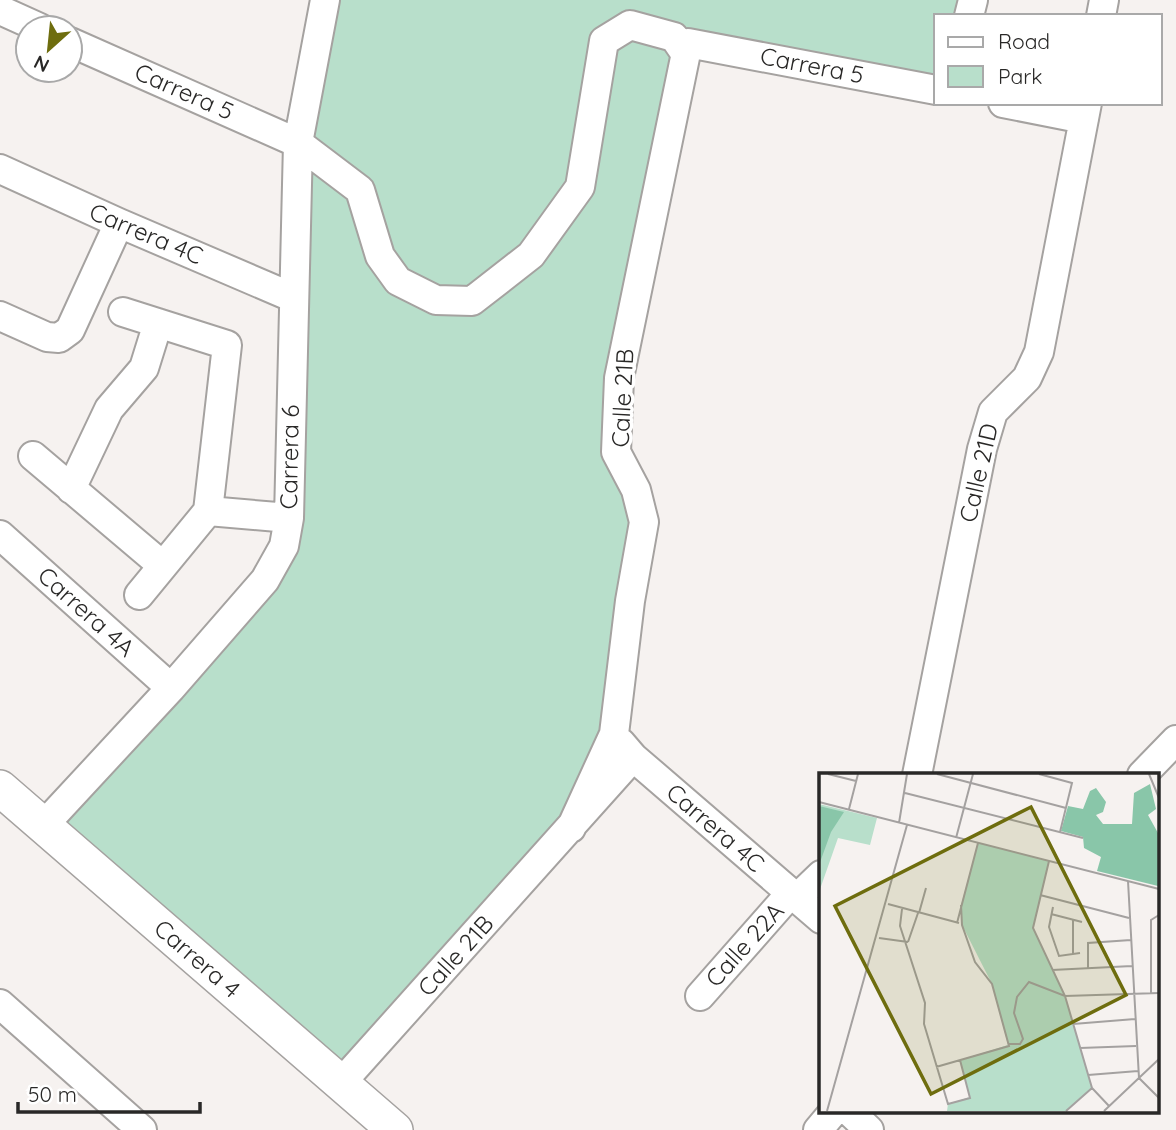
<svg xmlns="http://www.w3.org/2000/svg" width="1176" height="1130" viewBox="0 0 1176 1130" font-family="Quicksand,sans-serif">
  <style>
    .green { fill: #b8dfcb }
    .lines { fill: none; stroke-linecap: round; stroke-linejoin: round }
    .minor-casing { stroke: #a5a2a0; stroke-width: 32 }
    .major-casing { stroke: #a5a2a0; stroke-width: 38 }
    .minor { stroke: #fff; stroke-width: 28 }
    .major { stroke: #fff; stroke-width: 35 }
    .labels { text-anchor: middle; stroke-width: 7; stroke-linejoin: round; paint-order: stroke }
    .street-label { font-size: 24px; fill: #292827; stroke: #fff }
    .inset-road { fill: none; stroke: #a4a1a0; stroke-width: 2 }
    .view { fill: #6e6d0e; fill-opacity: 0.15; stroke: #6e6d0e; stroke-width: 3.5 }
    .inset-edge { fill: none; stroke: #292827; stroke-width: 3.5 }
  </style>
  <rect width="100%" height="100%" fill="#f6f2f0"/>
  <path class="green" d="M324 0H973L969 16H936V91L688 43 619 378 636 490 619 698 571 828 341 1083 43 826 284 546 294 298Z"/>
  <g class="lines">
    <defs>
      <path id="minor" d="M0 10 40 28
        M969 16 973 0
        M1101 16 1104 0
        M70 42 298 143 360 190 380 256 398 281 436 300 472 301 531 255 580 187 604 41 630 25 674 37 685 53
        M1003 103 1084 119
        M0 169 119 223 294 298
        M123 312 227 345 208 511 139 595
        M0 316 47 337 59 338 70 330 119 223
        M33 456 163 566
        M71 489 109 409 144 368 158 323
        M208 511 289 518
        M0 535 171 688
        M621 743 633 757 821 919
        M917 775 982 449 993 412 1027 378 1039 352 1087 103
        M1142 775 1176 740
        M43 826 171 688 265 580 284 546 289 518 298 143 325 0
        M571 828 614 734 630 601 644 522 636 490 616 452 619 378 688 43 936 90
        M796 899 821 875
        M700 996 790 894
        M0 1004 142 1130
        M341 1083 633 757
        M849 1111 869 1130
        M818 1130 834 1111"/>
      <path id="major" d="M0 788 395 1130"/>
    </defs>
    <use href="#minor" class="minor-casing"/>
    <use href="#major" class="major-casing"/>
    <use href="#minor" class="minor"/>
    <use href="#major" class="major"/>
  </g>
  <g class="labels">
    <g class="street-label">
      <text transform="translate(812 66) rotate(11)" y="8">Carrera 5</text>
      <text transform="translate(184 92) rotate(24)" y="8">Carrera 5</text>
      <text transform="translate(146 234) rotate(23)" y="8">Carrera 4C</text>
      <text transform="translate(623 398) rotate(-87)" y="8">Calle 21B</text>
      <text transform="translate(290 457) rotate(-89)" y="8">Carrera 6</text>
      <text transform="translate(979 473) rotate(-77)" y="8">Calle 21D</text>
      <text transform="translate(86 612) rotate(42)" y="8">Carrera 4A</text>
      <text transform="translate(715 828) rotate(41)" y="8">Carrera 4C</text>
      <text transform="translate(745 945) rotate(-48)" y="8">Calle 22A</text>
      <text transform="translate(456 956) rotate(-48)" y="8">Calle 21B</text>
      <text transform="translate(197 959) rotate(41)" y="8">Carrera 4</text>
    </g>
  </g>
  <g transform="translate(819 773)">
    <rect width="340" height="340" fill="#f6f2f0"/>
    <path d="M0 31 58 45 51 72 19 65 0 119ZM159 70 230 88 214 155 246 223 273 315 247 338H128L129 331 151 324 141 287 189 272 173 211 143 152 142 132Z" fill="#b8dfcb"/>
    <path d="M331 11 337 36 329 42 339 60V113L278 98 282 84 265 75 264 64 242 58 249 33 264 36 271 18 277 15 287 29 284 39 277 42 284 51H313L315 20ZM0 33 25 39 12 59 0 92Z" fill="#89c6a9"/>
    <path class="inset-road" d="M9 1 37 8M118 1 247 35M220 1 253 10 241 59M330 1 340 25M86 20 264 65M0 29 340 116M30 36 39 1M80 50 88 1M137 65 154 1M230 88 214 155 246 223 273 315 290 333M309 108 320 305 340 325M221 122 310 145M69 131 140 150M234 134 230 154 240 183 261 180M83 136 81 153 106 230 105 251 129 331 151 325 141 287M100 140 107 115M232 141 263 149M138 150 159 70M60 165 89 169M89 169 99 140M254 181V146M269 195V170L312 167M233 197 313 193M332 220V147L340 142M254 251 316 246M189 271H201L204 266 195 240 198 224 210 209 246 223 340 220M261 275 317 273M117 294 190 273 173 211 156 189 143 152 142 132M269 302 319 298M8 338 88 52M247 338 273 315M285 338 340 286"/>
    <path class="view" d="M212 34 307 222 112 321 16 133Z"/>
    <rect width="340" height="340" class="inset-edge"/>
  </g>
  <rect x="934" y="14" width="228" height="91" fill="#ffffff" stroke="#a9a9a9" stroke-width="2"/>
  <rect x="948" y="37" width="35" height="10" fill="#ffffff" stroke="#a9a9a9" stroke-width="2"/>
  <text x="998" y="49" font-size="21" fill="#292827">Road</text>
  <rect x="948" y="66" width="35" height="21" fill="#b8dfcb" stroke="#a9a9a9" stroke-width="2"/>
  <text x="998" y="84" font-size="21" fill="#292827">Park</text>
  <g transform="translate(49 49) rotate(207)"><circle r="33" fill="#ffffff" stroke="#a9a9a9" stroke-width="2"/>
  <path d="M0-5L12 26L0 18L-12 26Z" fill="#6e6d0e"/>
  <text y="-10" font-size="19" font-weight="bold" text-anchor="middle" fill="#292827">N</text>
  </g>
  <path d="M18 1102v10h182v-10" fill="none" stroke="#292827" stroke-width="3.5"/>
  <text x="28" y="1102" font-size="21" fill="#292827" stroke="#ffffff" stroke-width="5" paint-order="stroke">50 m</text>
</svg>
